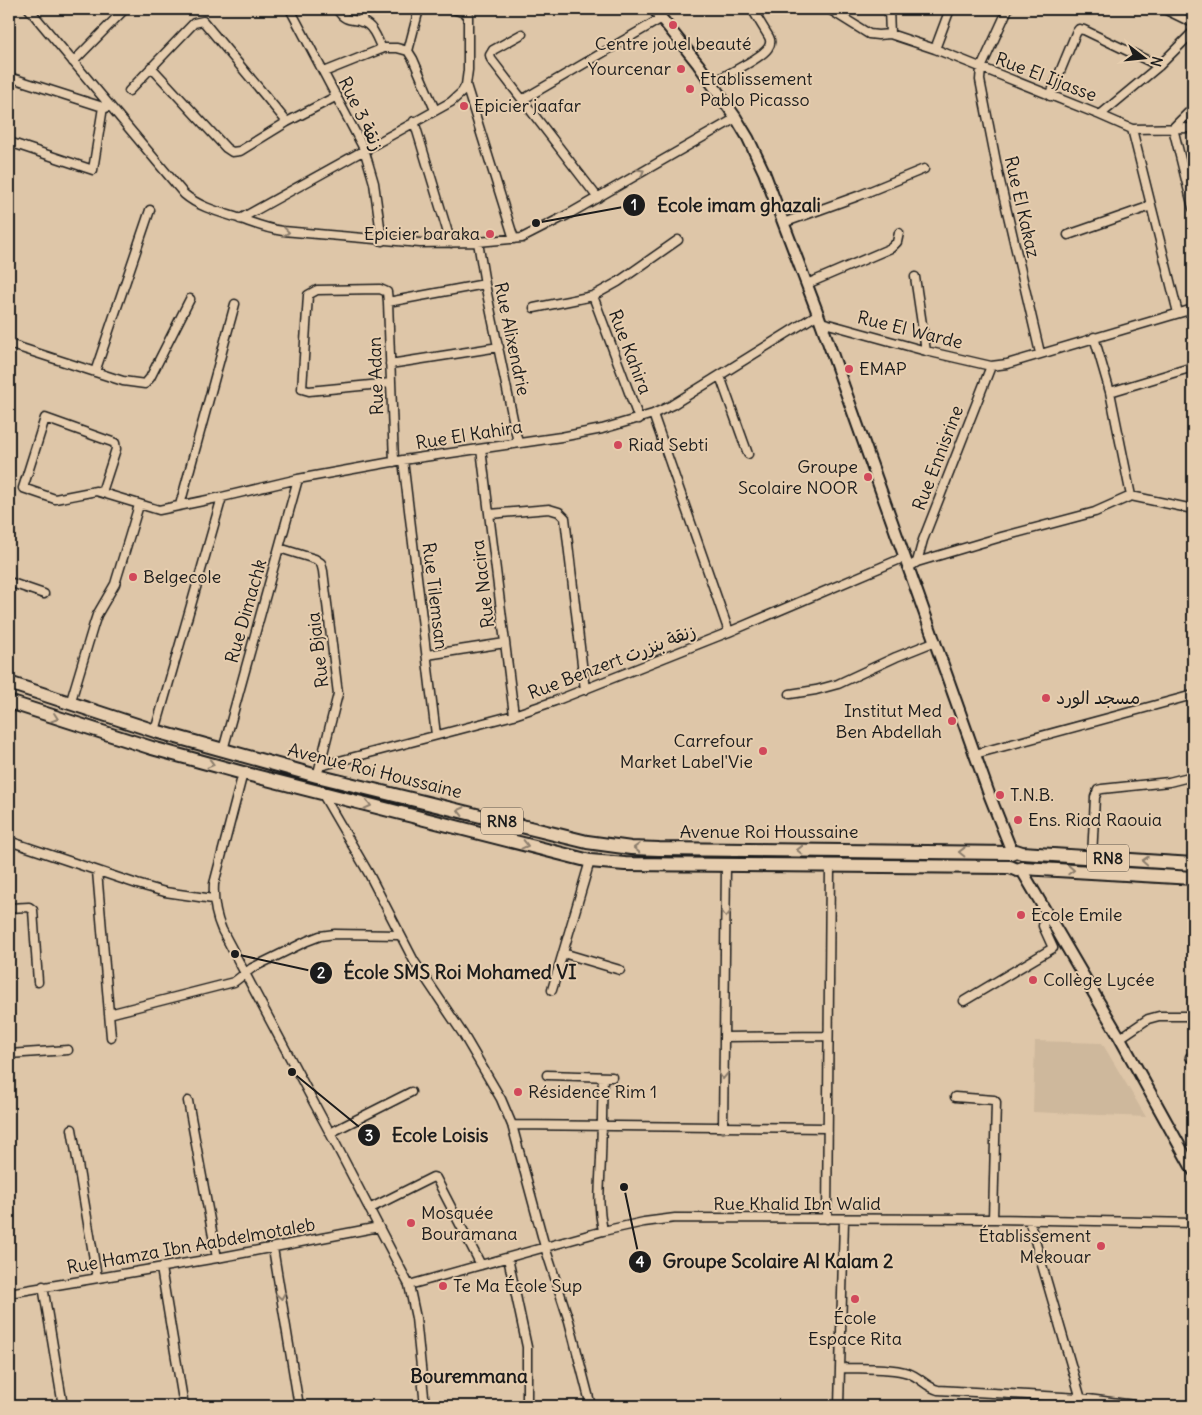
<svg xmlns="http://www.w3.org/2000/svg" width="1202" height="1415" viewBox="0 0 1202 1415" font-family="Delius,'Playpen Sans Arabic',sans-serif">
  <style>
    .built { fill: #ceb89c }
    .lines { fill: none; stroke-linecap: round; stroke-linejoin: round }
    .minor-casing { stroke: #1c1c1c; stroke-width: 11 }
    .tertiary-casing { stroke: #1c1c1c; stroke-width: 14 }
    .primary-casing { stroke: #1c1c1c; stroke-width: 16 }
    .minor { stroke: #e6cdae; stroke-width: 8 }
    .tertiary { stroke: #e6cdae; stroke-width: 10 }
    .primary { stroke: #e6cdae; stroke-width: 12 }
    .oneway { stroke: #8b7d6c }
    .poi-dot { fill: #d1495b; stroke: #e6cdae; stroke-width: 2 }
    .labels { text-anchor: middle; stroke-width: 4; stroke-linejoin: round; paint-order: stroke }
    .shield { fill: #e6cdae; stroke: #595148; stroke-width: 1 }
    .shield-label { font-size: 16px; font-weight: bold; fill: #1c1c1c }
    .poi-label { font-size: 18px; fill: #1c1c1c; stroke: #e6cdae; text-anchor: start }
    .street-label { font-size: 18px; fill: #1c1c1c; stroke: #e6cdae }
    .neighbourhood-label { font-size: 19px; font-weight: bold; fill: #1c1c1c; stroke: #e6cdae }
    .leader { fill: none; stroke: #1c1c1c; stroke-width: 2 }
    .callout-dot { fill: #1c1c1c; stroke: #e6cdae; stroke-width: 2 }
    .mark-label { font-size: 15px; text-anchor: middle; font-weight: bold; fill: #fff }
    .callout-label { font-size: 19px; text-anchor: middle; font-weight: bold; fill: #1c1c1c; stroke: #e6cdae; stroke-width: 4; stroke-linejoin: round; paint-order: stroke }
  </style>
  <rect width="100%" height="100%" fill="#dec6a8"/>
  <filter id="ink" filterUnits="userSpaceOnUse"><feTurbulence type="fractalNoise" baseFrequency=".02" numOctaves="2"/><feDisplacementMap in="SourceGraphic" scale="10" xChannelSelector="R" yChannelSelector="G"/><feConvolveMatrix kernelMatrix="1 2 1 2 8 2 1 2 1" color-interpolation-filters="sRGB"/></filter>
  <g filter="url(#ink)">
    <path class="built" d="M1035 1041 1102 1043 1146 1117 1033 1112Z"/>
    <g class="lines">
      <defs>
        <path id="minor" d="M29 9 184 194C199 207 219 212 238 218 253 223 267 229 283 231L420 243 478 242 522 238 569 214 736 118
          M290 9 364 149 374 183 382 241
          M337 9C347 26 357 16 368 25 375 30 378 41 382 49
          M453 9 468 14
          M468 9V70L466 85 514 239
          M829 9 869 34 878 35 890 34 935 49 1100 115 1132 129 1193 128
          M889 9 890 34
          M1008 9 981 68 980 80 999 177 1040 353
          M1164 9 1193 23
          M361 22 365 9
          M522 34 493 50 490 55 491 59 598 198
          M935 49 950 9
          M408 51 419 9
          M73 62 125 9
          M151 67 226 148 232 152 240 151 287 122 337 96
          M324 72 384 48H397L408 51 413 59 435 110
          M9 77 106 108
          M711 84C723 76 761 59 768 48 771 44 771 41 769 37L752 9
          M129 91 194 23 203 21 287 122
          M1050 96 1076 33 1079 29 1084 30 1159 66
          M522 100 662 18
          M1193 108 1173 128 1193 208
          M1100 115 1159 66 1193 32
          M414 121 451 243
          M1132 129 1178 313
          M9 142 93 170 103 107
          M240 219 451 102 462 92 466 85
          M783 223 858 196 924 169
          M1068 235 1151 206
          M478 242 485 284 518 443
          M915 277 926 351
          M807 284 891 248 897 242 899 233
          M593 296 639 419
          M388 302 485 284
          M534 308 593 296 618 282 678 240
          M821 322 926 351 991 366 1007 364 1193 309
          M1094 337 1110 392 1131 496
          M9 344 123 381 145 384 150 378 190 299
          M390 364 499 347
          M95 372 150 210
          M720 376 748 454
          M391 383 309 391 302 389 308 295 317 290 380 289 387 292 388 302 394 462
          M1110 392 1193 367
          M653 414 729 632
          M481 449 514 715
          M403 460 436 735
          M102 492 116 449 115 443 45 418 23 488 55 499 96 491 159 510 222 497 298 479 403 460 561 437 602 429 653 414 672 405 818 314
          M180 505 235 304
          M490 514 549 509 559 512 565 518 585 690
          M279 548 315 559 321 563 323 571 338 694 319 769
          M917 562 923 540 991 366
          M909 567 917 562 1001 537 1095 512 1131 496 1193 509
          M9 582 44 594
          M427 655 505 643
          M790 694 816 690 838 684 896 657 936 641
          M70 704 94 624 97 615 115 584 139 505
          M155 731 222 497
          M223 750 298 479
          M975 754 1193 695
          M320 766 514 715 555 701 729 632 905 557
          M243 773 214 884C213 901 215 914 222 930L330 1133 409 1285 416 1318 425 1406
          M322 793 369 874 414 961 463 1034 501 1099 512 1125 545 1247 569 1321 591 1406
          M9 841 137 884 165 892 213 899
          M1092 857 1095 797 1098 790 1102 789 1169 782 1193 776
          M97 871 111 1037
          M9 908 29 907 33 910 38 982
          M563 953 620 970
          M552 990 590 861
          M964 1001 1053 948 1043 926 1046 913
          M109 1014 234 982 252 968 307 941 320 936 335 934 399 935
          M724 1037 828 1036
          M1120 1038 1148 1019 1159 1016H1193
          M9 1054 68 1050
          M1190 1057 1193 1058
          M547 1075 612 1077
          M603 1077C602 1104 602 1131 601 1158 600 1186 597 1202 603 1231
          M955 1097 994 1100 996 1102 993 1219
          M188 1101 217 1258
          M512 1125 827 1128
          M723 1128 726 865
          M72 1129 97 1277
          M330 1133 411 1092
          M369 1209 433 1177 436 1178 481 1265
          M827 1219 830 866
          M1029 1220 1083 1406
          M273 1248 299 1406
          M508 1258 527 1347V1406
          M161 1268 184 1406
          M409 1285 603 1231 644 1222 675 1218 993 1219 1193 1223
          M43 1286 63 1406
          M9 1293 217 1258 379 1227
          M841 1368C861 1369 888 1367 908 1373 920 1377 926 1387 938 1390L1080 1398 1142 1406
          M839 1406 844 1220"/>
        <path id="tertiary" d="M654 9 698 64 736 118 748 138 764 172 818 314 989 794 1012 852
          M1021 869 1120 1038 1193 1170"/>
        <path id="primary" d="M9 683 155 731 317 776 587 842 631 848 659 849 1011 853 1016 851 1022 853 1193 864
          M9 702 152 748 243 773 590 861 625 864 1010 867 1017 870 1023 868 1193 878"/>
      </defs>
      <use href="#minor" class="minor-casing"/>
      <use href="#tertiary" class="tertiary-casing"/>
      <use href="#primary" class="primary-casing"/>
      <use href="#minor" class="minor"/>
      <use href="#tertiary" class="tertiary"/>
      <use href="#primary" class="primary"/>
    </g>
    <defs><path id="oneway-chevron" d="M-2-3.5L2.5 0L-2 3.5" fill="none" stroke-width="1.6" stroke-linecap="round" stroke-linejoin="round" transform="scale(1.25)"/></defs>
    <g class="oneway">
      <use href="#oneway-chevron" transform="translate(641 172) rotate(-30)"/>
      <use href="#oneway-chevron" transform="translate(286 232) rotate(7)"/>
      <use href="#oneway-chevron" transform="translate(55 718) rotate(19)"/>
      <use href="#oneway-chevron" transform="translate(211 764) rotate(15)"/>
      <use href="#oneway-chevron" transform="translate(368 805) rotate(14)"/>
      <use href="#oneway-chevron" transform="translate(461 811) rotate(-166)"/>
      <use href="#oneway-chevron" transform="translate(525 845) rotate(14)"/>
      <use href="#oneway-chevron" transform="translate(637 848) rotate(-178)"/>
      <use href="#oneway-chevron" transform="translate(800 850) rotate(-179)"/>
      <use href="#oneway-chevron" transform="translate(962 852) rotate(-179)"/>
      <use href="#oneway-chevron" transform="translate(1145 861) rotate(-176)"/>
      <use href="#oneway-chevron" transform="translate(1071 870) rotate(3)"/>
      <use href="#oneway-chevron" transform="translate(726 914) rotate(91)"/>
      <use href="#oneway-chevron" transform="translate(723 1076) rotate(91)"/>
      <use href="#oneway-chevron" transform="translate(281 1296) rotate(81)"/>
    </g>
  </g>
  <g class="poi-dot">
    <circle cx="673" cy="25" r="5"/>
    <circle cx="681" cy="69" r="5"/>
    <circle cx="690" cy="89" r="5"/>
    <circle cx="464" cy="106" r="5"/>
    <circle cx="490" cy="234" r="5"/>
    <circle cx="849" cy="369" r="5"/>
    <circle cx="618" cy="445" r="5"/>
    <circle cx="868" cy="477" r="5"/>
    <circle cx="133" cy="577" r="5"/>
    <circle cx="1046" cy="698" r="5"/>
    <circle cx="952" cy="721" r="5"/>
    <circle cx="763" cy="751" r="5"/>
    <circle cx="1000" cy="795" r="5"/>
    <circle cx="1018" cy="820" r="5"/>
    <circle cx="1021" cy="915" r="5"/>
    <circle cx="1033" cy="980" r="5"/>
    <circle cx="518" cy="1092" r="5"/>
    <circle cx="411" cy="1223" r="5"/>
    <circle cx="1101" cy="1246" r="5"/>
    <circle cx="443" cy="1286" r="5"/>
    <circle cx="855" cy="1299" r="5"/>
  </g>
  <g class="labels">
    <g class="shield">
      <rect x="481" y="807.5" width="42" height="27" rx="4"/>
      <rect x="1087" y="844.5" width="42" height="27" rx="4"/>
    </g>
    <g class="shield-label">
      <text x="502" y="827">RN8</text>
      <text x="1108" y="864">RN8</text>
    </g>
    <g class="poi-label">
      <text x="673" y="50" text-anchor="middle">Centre jouel beauté</text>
      <text x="671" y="75" text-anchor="end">Yourcenar</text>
      <text x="700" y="85">Etablissement<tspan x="700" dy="21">Pablo Picasso</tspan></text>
      <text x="474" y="112">Epicier jaafar</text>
      <text x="480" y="240" text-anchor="end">Epicier baraka</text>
      <text x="859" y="375">EMAP</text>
      <text x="628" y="451">Riad Sebti</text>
      <text x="858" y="473" text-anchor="end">Groupe<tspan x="858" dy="21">Scolaire NOOR</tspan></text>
      <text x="143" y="583">Belgecole</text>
      <text x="1056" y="704">مسجد الورد</text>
      <text x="942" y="717" text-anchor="end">Institut Med<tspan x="942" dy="21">Ben Abdellah</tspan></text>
      <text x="753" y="747" text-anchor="end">Carrefour<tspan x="753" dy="21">Market Label'Vie</tspan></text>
      <text x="1010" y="801">T.N.B.</text>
      <text x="1028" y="826">Ens. Riad Raouia</text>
      <text x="1031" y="921">Ecole Emile</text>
      <text x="1043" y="986">Collège Lycée</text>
      <text x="528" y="1098">Résidence Rim 1</text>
      <text x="421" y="1219">Mosquée<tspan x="421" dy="21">Bouramana</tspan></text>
      <text x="1091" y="1242" text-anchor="end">Établissement<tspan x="1091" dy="21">Mekouar</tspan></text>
      <text x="453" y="1292">Te Ma École Sup</text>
      <text x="855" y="1324" text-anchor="middle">École<tspan x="855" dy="21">Espace Rita</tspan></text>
    </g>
    <g class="street-label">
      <text transform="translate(1046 77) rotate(21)" y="6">Rue El Ijjasse</text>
      <text transform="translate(361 114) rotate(64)" y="6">Rue 3 زنقة</text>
      <text transform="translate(1022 207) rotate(77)" y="6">Rue El Kakaz</text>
      <text transform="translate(910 330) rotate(14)" y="6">Rue El Warde</text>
      <text transform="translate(512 339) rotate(78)" y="6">Rue Alixendrie</text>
      <text transform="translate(630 352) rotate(69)" y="6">Rue Kahira</text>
      <text transform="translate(376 376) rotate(-92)" y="6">Rue Adan</text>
      <text transform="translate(469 435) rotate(-9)" y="6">Rue El Kahira</text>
      <text transform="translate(938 458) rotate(-69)" y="6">Rue Ennisrine</text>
      <text transform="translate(483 584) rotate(-97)" y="6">Rue Nacira</text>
      <text transform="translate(435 596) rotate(83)" y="6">Rue Tilemsan</text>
      <text transform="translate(246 611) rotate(-74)" y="6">Rue Dimachk</text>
      <text transform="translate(318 650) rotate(-97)" y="6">Rue Bjaia</text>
      <text transform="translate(612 662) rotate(-21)" y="6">Rue Benzert زنقة بنزرت</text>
      <text transform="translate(375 771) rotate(14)" y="6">Avenue Roi Houssaine</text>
      <text x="769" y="838">Avenue Roi Houssaine</text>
      <text x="797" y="1210">Rue Khalid Ibn Walid</text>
      <text transform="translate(191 1246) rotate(-10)" y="6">Rue Hamza Ibn Aabdelmotaleb</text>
    </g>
    <g class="neighbourhood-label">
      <text x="469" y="1383">Bouremmana</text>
    </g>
  </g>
  <path class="leader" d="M536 223L634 205M235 954L321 973M292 1072L369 1135M624 1187L640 1262"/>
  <g class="callout-dot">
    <circle cx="536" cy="223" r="5"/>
    <circle cx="235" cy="954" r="5"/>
    <circle cx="292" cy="1072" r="5"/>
    <circle cx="624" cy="1187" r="5"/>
    <circle cx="634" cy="205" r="12"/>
    <circle cx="321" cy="973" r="12"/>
    <circle cx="369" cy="1135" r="12"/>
    <circle cx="640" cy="1262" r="12"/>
  </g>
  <g class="mark-label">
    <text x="634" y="210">1</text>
    <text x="321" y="978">2</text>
    <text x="369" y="1141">3</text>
    <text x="640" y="1267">4</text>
  </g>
  <g class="callout-label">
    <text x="739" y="212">Ecole imam ghazali</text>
    <text x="460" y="979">École SMS Roi Mohamed VI</text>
    <text x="440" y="1142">Ecole Loisis</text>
    <text x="778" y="1268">Groupe Scolaire Al Kalam 2</text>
  </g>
  <rect width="1202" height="1415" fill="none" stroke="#e6cdae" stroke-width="30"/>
  <rect x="15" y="15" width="1172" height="1385" fill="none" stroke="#1c1c1c" stroke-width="2" filter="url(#ink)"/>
  <g transform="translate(1144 58) rotate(106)" stroke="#e6cdae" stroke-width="4" paint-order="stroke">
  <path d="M0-4L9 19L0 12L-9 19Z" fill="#1c1c1c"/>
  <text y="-8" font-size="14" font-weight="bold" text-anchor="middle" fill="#1c1c1c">N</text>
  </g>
</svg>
